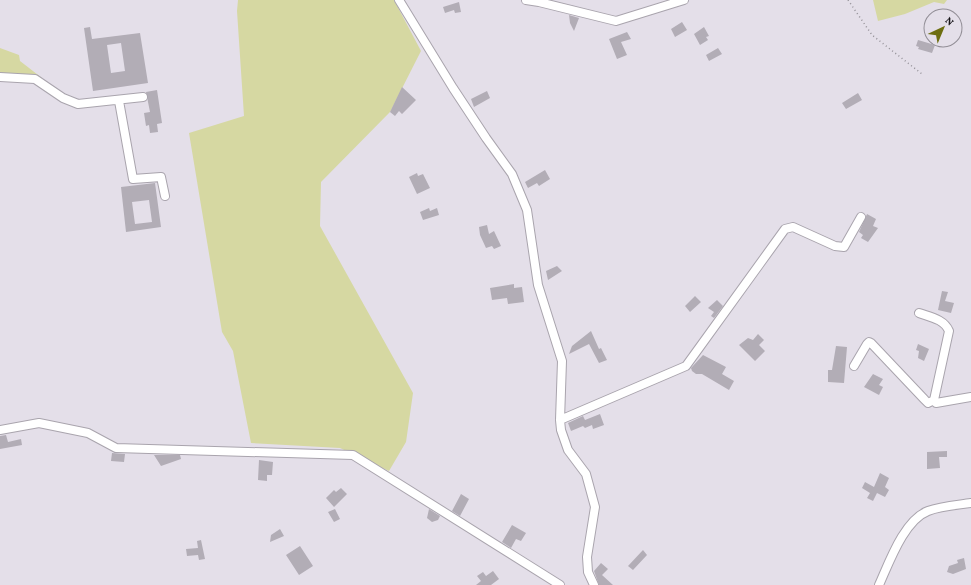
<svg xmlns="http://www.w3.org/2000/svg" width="971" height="585" viewBox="0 0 971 585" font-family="'Crimson Pro',serif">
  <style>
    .green { fill: #d6d8a2 }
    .building { fill: #b2adb6; fill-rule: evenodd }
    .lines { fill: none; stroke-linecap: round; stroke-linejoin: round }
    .minor-casing { stroke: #a9a4ad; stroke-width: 10 }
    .path { stroke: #959299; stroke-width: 1.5; stroke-dasharray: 1 3; stroke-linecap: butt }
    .minor { stroke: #fff; stroke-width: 8 }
  </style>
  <rect width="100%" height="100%" fill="#e4dfe9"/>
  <path class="green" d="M238 0H394L421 51 390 112 321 182 320 226 413 393 406 442 389 471 340 448 251 443 233 351 222 332 189 133 244 116 237 11Z
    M873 0H947L944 4 934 2 905 14 878 21Z
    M0 48 19 55 20 61 42 78 0 74Z"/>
  <path class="building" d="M459 2 461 12 455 13 454 10 445 13 443 7Z
    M569 15 579 18 574 31 570 23Z
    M682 22 687 30 675 37 671 29Z
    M90 27 92 39 140 33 148 83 93 91 84 28ZM121 43 125 71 111 73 107 45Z
    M704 27 709 36 706 37 708 40 700 45 694 34Z
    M627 32 631 39 621 42 627 55 617 59 609 39Z
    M918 40 935 45 932 53 918 49 919 47 916 46Z
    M718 48 722 54 709 61 706 55Z
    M402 87 416 100 402 114 399 111 395 116 390 112Z
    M157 90 162 123 157 124 158 132 150 133 149 125 146 126 144 113 150 112 146 92Z
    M487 91 490 98 474 107 471 99Z
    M858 93 862 100 846 109 842 103Z
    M545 170 550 179 539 186 537 183 528 188 525 182Z
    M417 173 418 176 423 174 430 188 417 194 409 177Z
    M155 183 161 227 126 232 121 187ZM149 200 152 222 135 224 132 202Z
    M429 208 430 211 437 208 439 215 423 220 420 212Z
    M867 214 876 219 873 226 878 228 868 242 861 238 863 235 859 232Z
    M487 225 489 234 494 231 501 246 494 249 492 246 486 248 480 235 479 227Z
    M557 266 562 271 548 280 546 271Z
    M514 284V288L522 287 524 302 508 304 507 298 492 300 490 288Z
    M942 291 948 292 945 301 954 303 951 313 938 310Z
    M695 296 701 302 690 312 685 306Z
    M717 300 723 306 714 318 711 316 714 312 708 308Z
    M591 331 599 349 601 348 607 360 599 363 589 344 569 354 572 346Z
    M758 334 764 340 759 345 765 351 755 361 739 345 748 338 753 340Z
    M918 344 929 349 924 361 918 358 919 351 916 350Z
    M836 346 847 347 844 383 828 382V370H832Z
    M703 355 726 367 722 374 734 381 729 390 702 374H696L692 371 691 368Z
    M873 374 883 379 879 385 883 387 879 395 864 387Z
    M600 414 604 425 593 429 592 425 585 428 583 426 571 431 568 423 583 416 585 420Z
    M6 435 8 442 21 439 22 445 0 449V436Z
    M947 451V457H939L940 468 927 469V452Z
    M112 453 125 454 124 462 111 461Z
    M154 455H180L181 459 161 466Z
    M259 460 273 462 272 475H267V481L258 480Z
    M880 473 889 478 885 487 889 490 885 497 877 493 873 501 867 498 870 493 862 488 865 482 874 487Z
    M341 488 347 494 334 507 326 498 334 490 336 492Z
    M461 494 469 499 460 516 452 511Z
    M335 509 340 519 334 522 328 512Z
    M429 509 440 516 438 520 432 522 427 518Z
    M512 525 526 533 521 541 516 539 511 548 502 542Z
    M280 529 284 536 270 542 271 535Z
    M201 540 205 559 199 560 198 555 187 556 186 549 198 548 197 541Z
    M300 546 313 566 299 575 286 555Z
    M643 550 647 555 633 570 628 566Z
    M964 558 966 569 953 574 947 572 949 566 958 563 957 560Z
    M601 563 608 569 602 575 613 585H599L594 571Z
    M493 571 499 579 491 585H476L481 581 477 576 483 572 486 576Z"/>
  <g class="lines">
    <defs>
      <path id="minor" d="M399 0 453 88 486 138 512 174 527 210 538 285 562 361 560 420 561 430 568 450 586 474 595 507 587 557 588 572 594 585
        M526 0 539 2 616 21 684 0
        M0 77 35 79 63 98 78 104 143 97
        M119 101 133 179 161 177 165 196
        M919 313C930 317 944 319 949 331L934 400 936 403 971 397
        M854 366 867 344 869 342 871 343 925 400 928 403 934 400
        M560 420 686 366 785 229 793 227 835 246 844 247 861 217
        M0 430 39 423 88 433 116 448 353 455 560 585
        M879 585C889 563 904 520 928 511 941 506 958 505 971 503"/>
    </defs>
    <use href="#minor" class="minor-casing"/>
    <path class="path" d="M848 0 872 35 922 74"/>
    <use href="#minor" class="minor"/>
  </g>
  <g transform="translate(943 28) rotate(44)"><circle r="19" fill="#e4dfe9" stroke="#928e96"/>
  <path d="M0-3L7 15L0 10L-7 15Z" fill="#6d6e10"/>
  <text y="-6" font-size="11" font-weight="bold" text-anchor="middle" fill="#171519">N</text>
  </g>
</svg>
